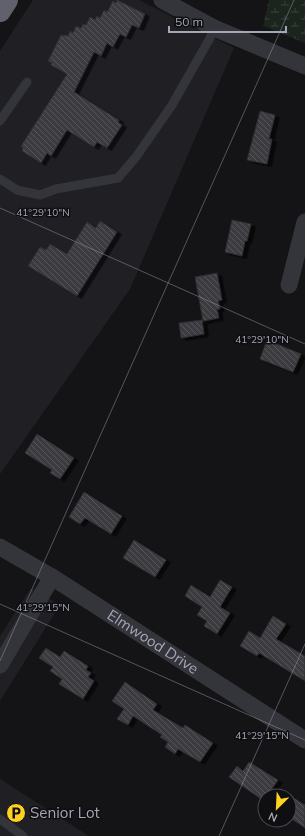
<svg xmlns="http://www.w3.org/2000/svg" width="305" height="836" viewBox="0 0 305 836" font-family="Mulish,sans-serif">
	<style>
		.built { fill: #201f23 }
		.wetland { fill: url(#wetland-marsh) }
		.building { fill: url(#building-back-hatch); stroke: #2e2d32; filter: url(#shadow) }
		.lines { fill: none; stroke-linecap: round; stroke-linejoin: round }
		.lane { stroke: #34343b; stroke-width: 9 }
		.street { stroke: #34343b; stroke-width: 17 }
		.highway { stroke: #60616c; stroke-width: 22 }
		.ticks { fill: none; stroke: #a4a7b7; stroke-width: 1; stroke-opacity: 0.45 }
		.labels { text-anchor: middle; stroke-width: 3; stroke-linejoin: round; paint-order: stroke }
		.street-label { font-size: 15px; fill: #a4a7b7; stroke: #0f0e11 }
		.poi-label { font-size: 15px; fill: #a4a7b7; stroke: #0f0e11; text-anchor: start }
		.ticks-label { font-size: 10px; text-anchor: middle; fill: #a4a7b7; stroke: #0f0e11; stroke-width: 3; stroke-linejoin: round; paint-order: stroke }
	</style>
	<defs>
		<pattern id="wetland-marsh" width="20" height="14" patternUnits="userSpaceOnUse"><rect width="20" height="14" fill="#1b241d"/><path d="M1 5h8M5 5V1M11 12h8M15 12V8" fill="none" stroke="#39413c"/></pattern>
		<pattern id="building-back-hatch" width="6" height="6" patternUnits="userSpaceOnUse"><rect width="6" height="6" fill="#3b3b41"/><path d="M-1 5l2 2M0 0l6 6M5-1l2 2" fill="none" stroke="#54545a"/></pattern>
		<filter id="shadow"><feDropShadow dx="4.5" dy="2.5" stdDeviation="0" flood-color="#0009"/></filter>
	</defs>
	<rect width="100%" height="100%" fill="#141316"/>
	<g class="built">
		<path d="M33,0H139L234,48L130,289L0,474V51Z"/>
		<path d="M31,588L60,605L0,701V636Z"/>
		<path d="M0,779L89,836H0Z"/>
	</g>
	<path class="wetland" d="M269,0H305V43L263,26Z"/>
	<g class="building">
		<path d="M117,0L145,14L139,28L132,25L126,37L120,34L113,47L107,43L101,56L94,52L74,92L119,120L118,122L122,125L107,148L97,142L94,147L67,130L51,156L47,153L41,163L22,151L23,148L21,146L67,74L51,65L52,63L48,61L61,35L63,36L64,35L68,36L70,31L73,33L76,26L81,28L83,24L86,25L90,17L95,20L97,16L100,18L104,10L107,12L113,1L116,3Z"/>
		<path d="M260,111L275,115L269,139H272L267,164L247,160Z"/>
		<path d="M232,220L251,224L247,241H245L242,256L225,252Z"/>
		<path d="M100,221L117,232L77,296L28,266L40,247L46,250L50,244L67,254L87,222L96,228Z"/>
		<path d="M217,273L222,300L218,301L220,309H217L219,318L203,321L195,277Z"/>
		<path d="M202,320L204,334L181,338L179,323Z"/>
		<path d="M267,340L301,354L293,372L260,359Z"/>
		<path d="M37,434L74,458L60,479L50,473L52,470L25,453Z"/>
		<path d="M84,492L122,516L111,534L85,518L80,524L69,517Z"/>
		<path d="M134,540L166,560L155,577L123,558Z"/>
		<path d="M220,580L232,587L220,607L230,613L217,634L204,626L207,621L197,615L202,607L185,596L191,585L210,597Z"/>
		<path d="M273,616L286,624L276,639L305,656V681L259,653L257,656L240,646L249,631L260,638Z"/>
		<path d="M46,648L60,657L64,651L88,666L86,670L91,673L88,677L94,681L83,699L59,684L62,679L50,671L53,667L39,658Z"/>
		<path d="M125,682L157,704L153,710L183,728L185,725L213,743L200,762L178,749L175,754L165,747L168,742L160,737L162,735L133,716L128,725L117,719L124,709L112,701Z"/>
		<path d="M249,762L278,780L267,796H265L264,801L229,777L237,766L243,771Z"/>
		<path d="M289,795L305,805V828L289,817Z"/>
	</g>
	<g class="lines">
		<g class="lane">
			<path d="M0,121L27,82"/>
			<path d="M0,179L17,190L40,195L56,189L118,178L136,157L172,105L210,38L214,28"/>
			<path d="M0,819L23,836"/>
		</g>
		<g class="street">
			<path d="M162,0L214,28L305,66"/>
			<path d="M289,285L305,222"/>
			<path id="s1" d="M0,547L52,577L305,740"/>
			<path d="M0,665L52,577"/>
		</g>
		<path class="highway" d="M0,11L7,0"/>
	</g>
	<path class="ticks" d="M0,208L305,344M0,604L305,740M0,661L294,0M219,836L305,644"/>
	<defs>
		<symbol id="parking-disc" viewBox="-11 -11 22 22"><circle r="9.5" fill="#ffd222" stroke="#0f0e11"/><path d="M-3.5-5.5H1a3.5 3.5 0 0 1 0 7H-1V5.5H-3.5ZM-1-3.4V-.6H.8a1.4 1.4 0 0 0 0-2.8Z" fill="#111"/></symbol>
	</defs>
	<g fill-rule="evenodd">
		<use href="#parking-disc" x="5" y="802" width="22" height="22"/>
	</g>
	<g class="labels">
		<g class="street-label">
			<text dy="5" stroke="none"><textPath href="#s1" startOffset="180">Elmwood Drive</textPath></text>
		</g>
		<g class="poi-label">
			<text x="30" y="818">Senior Lot</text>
		</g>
	</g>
	<g class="ticks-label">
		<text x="43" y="216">41°29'10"N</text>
		<text x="262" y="343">41°29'10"N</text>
		<text x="43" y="611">41°29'15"N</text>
		<text x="262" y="739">41°29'15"N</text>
	</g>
	<g transform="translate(277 808) rotate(204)"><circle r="19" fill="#0f0e11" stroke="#4b4b53"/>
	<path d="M0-3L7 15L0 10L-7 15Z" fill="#ffd222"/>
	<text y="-6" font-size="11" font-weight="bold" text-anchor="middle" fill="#a4a7b7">N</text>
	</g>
	<path d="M169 26v6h117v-6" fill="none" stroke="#a4a7b7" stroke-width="2"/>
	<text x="175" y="26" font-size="12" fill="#a4a7b7" stroke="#0f0e11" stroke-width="3" paint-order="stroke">50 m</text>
</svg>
